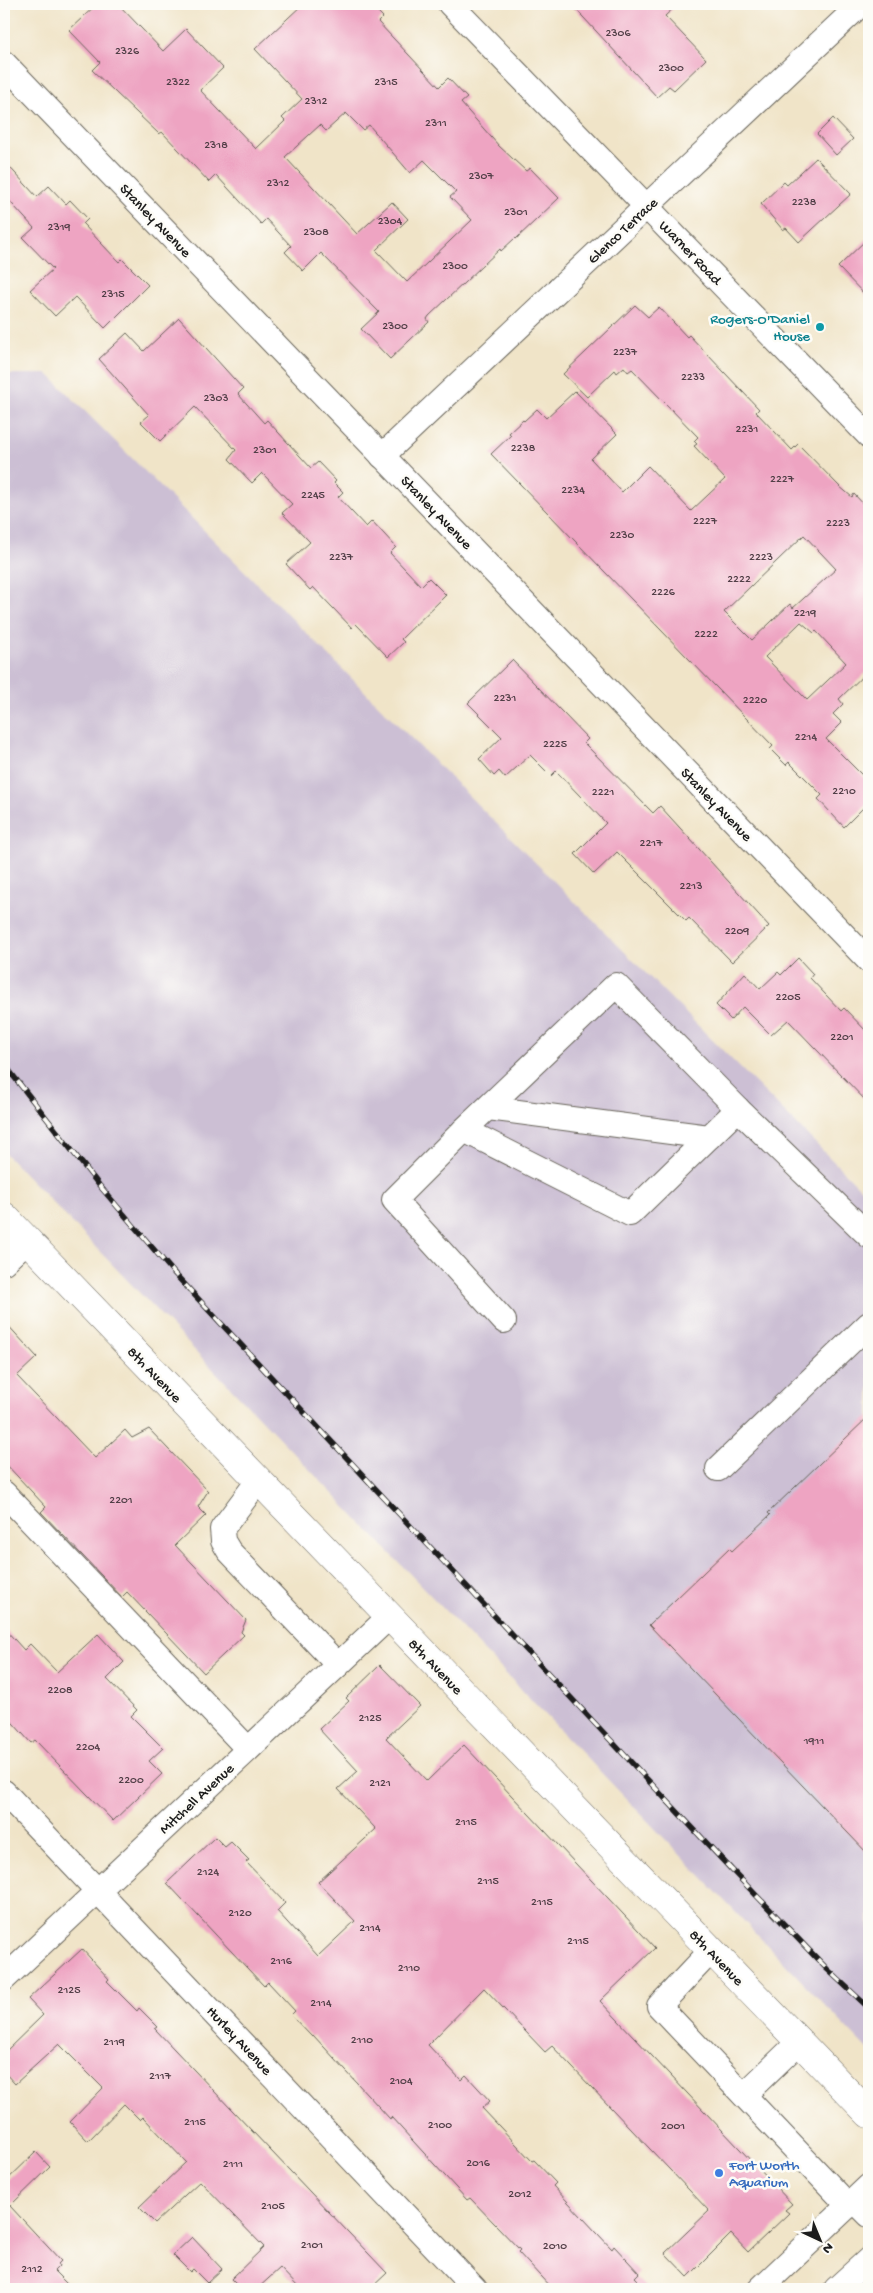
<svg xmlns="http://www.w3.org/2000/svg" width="873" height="2293" viewBox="0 0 873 2293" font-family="'Gochi Hand',sans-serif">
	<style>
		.industrial { fill: #ccbfd4 }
		.building { fill: #eea4c2; fill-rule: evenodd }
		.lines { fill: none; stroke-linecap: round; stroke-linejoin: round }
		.minor-casing { stroke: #666258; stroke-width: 26 }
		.major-casing { stroke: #666258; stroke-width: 29 }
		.minor { stroke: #fff; stroke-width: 24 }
		.major { stroke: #fff; stroke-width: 28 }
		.rail-casing { stroke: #1c1c1c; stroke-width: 5.5 }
		.rail { stroke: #fdfcf7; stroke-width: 4; stroke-dasharray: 11; stroke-linecap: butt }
		.culture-dot { fill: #0f9aa8; stroke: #fdfcf7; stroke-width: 2 }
		.shop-dot { fill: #3f7fe0; stroke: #fdfcf7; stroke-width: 2 }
		.labels { text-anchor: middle; stroke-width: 5; stroke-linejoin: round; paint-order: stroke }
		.number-label { font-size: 12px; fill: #503e46 }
		.street-label { font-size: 15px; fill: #1c1c1c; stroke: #fdfcf7 }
		.culture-label { font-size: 15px; fill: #0d838f; stroke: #fdfcf7; text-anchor: end }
		.shop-label { font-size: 15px; fill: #366cbe; stroke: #fdfcf7; text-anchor: start }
	</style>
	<rect width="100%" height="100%" fill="#fdfcf7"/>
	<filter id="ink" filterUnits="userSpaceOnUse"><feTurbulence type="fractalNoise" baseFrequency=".02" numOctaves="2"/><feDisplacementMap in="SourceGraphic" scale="10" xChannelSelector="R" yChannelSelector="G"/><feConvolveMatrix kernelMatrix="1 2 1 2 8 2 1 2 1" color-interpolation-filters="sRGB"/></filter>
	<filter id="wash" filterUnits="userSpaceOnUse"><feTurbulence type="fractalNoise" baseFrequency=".0096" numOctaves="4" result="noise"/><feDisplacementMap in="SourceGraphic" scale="20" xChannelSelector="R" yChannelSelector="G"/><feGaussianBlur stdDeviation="1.12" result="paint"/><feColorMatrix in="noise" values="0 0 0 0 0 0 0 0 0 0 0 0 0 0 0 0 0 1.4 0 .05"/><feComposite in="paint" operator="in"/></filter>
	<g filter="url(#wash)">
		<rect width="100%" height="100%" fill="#f0e4c8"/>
		<path class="industrial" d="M4,374H48L869,1197V2051L4,1152Z"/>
		<g id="blocks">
			<g class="building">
				<path d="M97,4H118L163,51L186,29L223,68L200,90L256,149L285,121L282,118L302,99L255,49L303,4H370L383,17L378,22L439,87L448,78L467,98L461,103L499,146L526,171L530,168L559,198L516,239L515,238L501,251L500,249L429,316L427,319L429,322L390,359L361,329L379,312L321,253L303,271L285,252L291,246L266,219L261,224L216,175L209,182L162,132L159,134L92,70L100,62L69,30ZM346,113L363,130L369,125L410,173L424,160L456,192L450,197L472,220L407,282L376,250L408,219L392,202L357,234L285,157L320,125L326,131Z"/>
				<path d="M571,4H678L665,16L706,59L674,90L669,86L657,97Z"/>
				<path d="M833,118L853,139L836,155L817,134Z"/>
				<path d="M816,158L851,194L799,242L786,228L783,230L761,204L784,182L787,185Z"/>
				<path d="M4,161L37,197L49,186L66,204L70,200L88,219L83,224L119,262L122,259L148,285L105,328L75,297L55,316L30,290L53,269L23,238L34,228L4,195Z"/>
				<path d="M869,237V299L838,267Z"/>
				<path d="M635,305L648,317L659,307L687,337L689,335L759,409L756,412L792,450L798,444L839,486L852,497L854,494L869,510V670L839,699L843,704L833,714L842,723L826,739L869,782V802L844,827L818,799L822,795L789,762L786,765L770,749L773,746L491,454L511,435L509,433L523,420L524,421L537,409L546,418L575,391L617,434L591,459L622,492L648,466L691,511L725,479L694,446L697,444L694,441L698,437L632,369L628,372L624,367L617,373L615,370L587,397L563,374ZM804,535L836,569L793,608L790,604L752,640L724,612ZM801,622L814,633L816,631L846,663L807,700L765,657Z"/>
				<path d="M179,318L243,389L238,394L264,423L267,420L311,468L318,462L336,481L334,483L343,492L338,497L366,527L372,521L396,547L390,553L421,586L429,578L446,595L401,639L404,642L388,657L356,624L352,628L313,587L310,590L286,564L310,542L282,513L292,504L262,473L252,483L229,459L236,450L195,407L160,441L141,422L149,415L99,359L127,333L144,351Z"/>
				<path d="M512,660L588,739L584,743L653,813L660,806L769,926L732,962L689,918L686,921L617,852L594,874L575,854L606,823L556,771L551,776L530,755L505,778L499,771L494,776L479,759L502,737L468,703Z"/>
				<path d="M798,958L813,974L810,978L841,1011L844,1008L869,1034V1104L788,1020L771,1035L743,1007L731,1020L716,1005L745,973L760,989L778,972L781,975Z"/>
				<path d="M4,1321L37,1357L17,1376L95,1458L125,1430L132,1438L149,1429L208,1491L198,1507L206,1515L175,1545L246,1620L241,1632L244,1635L204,1673L127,1592L122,1597L41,1512L46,1507L4,1462Z"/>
				<path d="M869,1416V1855L649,1625L729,1548L732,1551L770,1515L768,1513Z"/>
				<path d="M4,1628L24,1650L30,1644L57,1672L98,1634L124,1662L107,1679L137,1710L131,1716L163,1748L149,1761L162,1774L113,1821L35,1740L31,1743L4,1713Z"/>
				<path d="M380,1665L420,1706L386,1738L427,1781L464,1745L655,1948L600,2001L792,2204L785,2210L789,2213L748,2252L731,2234L688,2277L665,2253L709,2211L552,2046L545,2052L484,1988L428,2045L461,2080L466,2075L490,2101L482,2108L532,2161L534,2160L556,2183L553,2186L612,2249L614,2246L639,2273L635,2277L647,2289H552L518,2252L520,2250L470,2198L467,2200L391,2117L390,2119L313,2035L312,2037L291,2015L295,2011L268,1982L264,1986L167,1883L215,1837L225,1847L231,1842L249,1860L246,1862L285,1903L277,1911L318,1956L355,1921L318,1882L376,1829L338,1789L358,1771L319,1729L349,1701L346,1698Z"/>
				<path d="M82,1949L109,1979L107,1981L137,2011L139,2008L158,2027L155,2029L387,2273L370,2289H300L280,2268L257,2289H241L231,2279L264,2247L200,2181L155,2223L139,2207L186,2162L143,2117L140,2120L124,2104L88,2141L70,2122L103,2088L59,2044L15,2084L4,2072V2053L43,2015L28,1999Z"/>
				<path d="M36,2152L50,2167L10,2206L61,2261L58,2264L59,2266L54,2271L72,2289H4V2183Z"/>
				<path d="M192,2237L222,2269L207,2283L193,2269L190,2272L173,2255Z"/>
			</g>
		</g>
	</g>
	<g filter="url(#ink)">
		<use href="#blocks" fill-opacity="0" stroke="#666258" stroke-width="1"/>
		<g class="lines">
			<defs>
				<g id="minor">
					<path d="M450,4L869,436"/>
					<path d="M4,63L869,961"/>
					<path d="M382,456L861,4"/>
					<path d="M488,1108L709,1137"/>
					<path d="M464,1130L616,985L738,1109L869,1236"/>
					<path d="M4,1262L27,1240"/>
					<path d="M504,1321L394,1200L464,1130L630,1214L738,1109"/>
					<path d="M718,1469L869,1324"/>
					<path d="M258,1481L222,1529L223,1541L229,1551L338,1665"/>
					<path d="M4,1493L248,1749"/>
					<path d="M4,1792L475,2289"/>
					<path d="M711,1951L659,2006L849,2206"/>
					<path d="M4,1979L389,1617"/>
					<path d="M744,2095L799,2042"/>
					<path d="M854,2200L869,2215"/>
					<path d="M760,2289L869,2186"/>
					<path d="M836,2289L869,2259"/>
				</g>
				<path id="major" d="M4,1216L869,2114"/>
			</defs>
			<use href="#minor" class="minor-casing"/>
			<use href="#major" class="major-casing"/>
			<use href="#minor" class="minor"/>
			<use href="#major" class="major"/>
			<defs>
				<path id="rail" d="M4,1064L99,1185L174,1273L730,1868L827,1969L869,2008"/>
			</defs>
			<use href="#rail" class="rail-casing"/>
			<use href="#rail" class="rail"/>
		</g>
	</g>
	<circle class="culture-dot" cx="820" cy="327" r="5"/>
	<circle class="shop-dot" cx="719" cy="2173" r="5"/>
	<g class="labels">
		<g class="number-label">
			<text x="618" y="36">2306</text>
			<text x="127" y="54">2326</text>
			<text x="671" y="71">2300</text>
			<text x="178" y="85">2322</text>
			<text x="386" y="85">2315</text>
			<text x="316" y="104">2312</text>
			<text x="436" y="126">2311</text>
			<text x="216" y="148">2318</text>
			<text x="481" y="179">2307</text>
			<text x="278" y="186">2312</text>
			<text x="804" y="205">2238</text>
			<text x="516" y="215">2301</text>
			<text x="390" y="224">2304</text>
			<text x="59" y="230">2319</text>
			<text x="316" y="235">2308</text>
			<text x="455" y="269">2300</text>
			<text x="113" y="297">2315</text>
			<text x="395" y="329">2300</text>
			<text x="625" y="355">2237</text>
			<text x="693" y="380">2233</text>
			<text x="216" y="401">2303</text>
			<text x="747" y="432">2231</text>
			<text x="523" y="451">2238</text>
			<text x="265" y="453">2301</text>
			<text x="782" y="482">2227</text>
			<text x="573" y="493">2234</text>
			<text x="313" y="498">2245</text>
			<text x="705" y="524">2227</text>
			<text x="838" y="526">2223</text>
			<text x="622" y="538">2230</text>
			<text x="341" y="560">2237</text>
			<text x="761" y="560">2223</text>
			<text x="739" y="582">2222</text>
			<text x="663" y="595">2226</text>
			<text x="805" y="616">2219</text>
			<text x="706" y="637">2222</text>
			<text x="505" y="701">2231</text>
			<text x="755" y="703">2220</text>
			<text x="806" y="740">2214</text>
			<text x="555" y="747">2225</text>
			<text x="844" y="794">2210</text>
			<text x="603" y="795">2221</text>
			<text x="651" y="846">2217</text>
			<text x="691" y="889">2213</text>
			<text x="737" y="934">2209</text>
			<text x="788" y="1000">2205</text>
			<text x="842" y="1040">2201</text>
			<text x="121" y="1503">2201</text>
			<text x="60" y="1693">2208</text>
			<text x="370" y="1721">2125</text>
			<text x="814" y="1744">1911</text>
			<text x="88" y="1750">2204</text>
			<text x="131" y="1783">2200</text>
			<text x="380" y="1786">2121</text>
			<text x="466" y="1825">2115</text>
			<text x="208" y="1875">2124</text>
			<text x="488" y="1884">2115</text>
			<text x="542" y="1905">2115</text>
			<text x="240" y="1916">2120</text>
			<text x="370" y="1931">2114</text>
			<text x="578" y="1944">2115</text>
			<text x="281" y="1964">2116</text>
			<text x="409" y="1971">2110</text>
			<text x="69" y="1993">2125</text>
			<text x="321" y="2006">2114</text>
			<text x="362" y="2043">2110</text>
			<text x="114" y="2045">2119</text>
			<text x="160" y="2079">2117</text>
			<text x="401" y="2084">2104</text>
			<text x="195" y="2125">2115</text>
			<text x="440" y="2128">2100</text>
			<text x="673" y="2129">2001</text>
			<text x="478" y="2166">2016</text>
			<text x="233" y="2167">2111</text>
			<text x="520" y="2197">2012</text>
			<text x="273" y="2209">2105</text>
			<text x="312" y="2248">2101</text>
			<text x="555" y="2249">2010</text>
			<text x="32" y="2272">2112</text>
		</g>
		<g class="street-label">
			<text transform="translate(156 220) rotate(46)" y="5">Stanley Avenue</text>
			<text transform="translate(622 230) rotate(-43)" y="5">Glenco Terrace</text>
			<text transform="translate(691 252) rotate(46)" y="5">Warner Road</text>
			<text transform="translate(437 512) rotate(46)" y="5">Stanley Avenue</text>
			<text transform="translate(717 804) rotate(46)" y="5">Stanley Avenue</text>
			<text transform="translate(155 1374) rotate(46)" y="5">8th Avenue</text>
			<text transform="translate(436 1666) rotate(46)" y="5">8th Avenue</text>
			<text transform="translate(196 1798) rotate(-43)" y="5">Mitchell Avenue</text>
			<text transform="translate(717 1957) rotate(46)" y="5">8th Avenue</text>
			<text transform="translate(240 2040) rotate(47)" y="5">Hurley Avenue</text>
		</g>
		<g class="culture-label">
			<text x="810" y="323">Rogers-O'Daniel<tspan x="810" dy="17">House</tspan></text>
		</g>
		<g class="shop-label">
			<text x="729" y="2169">Fort Worth<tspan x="729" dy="17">Aquarium</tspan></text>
		</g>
	</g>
	<rect width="873" height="2293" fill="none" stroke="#fdfcf7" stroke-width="20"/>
	<g transform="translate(820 2240) rotate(136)" stroke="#fdfcf7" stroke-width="4" paint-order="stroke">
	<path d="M0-4L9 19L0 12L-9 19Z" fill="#1c1c1c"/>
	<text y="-8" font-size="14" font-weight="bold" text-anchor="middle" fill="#1c1c1c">N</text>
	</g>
</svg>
